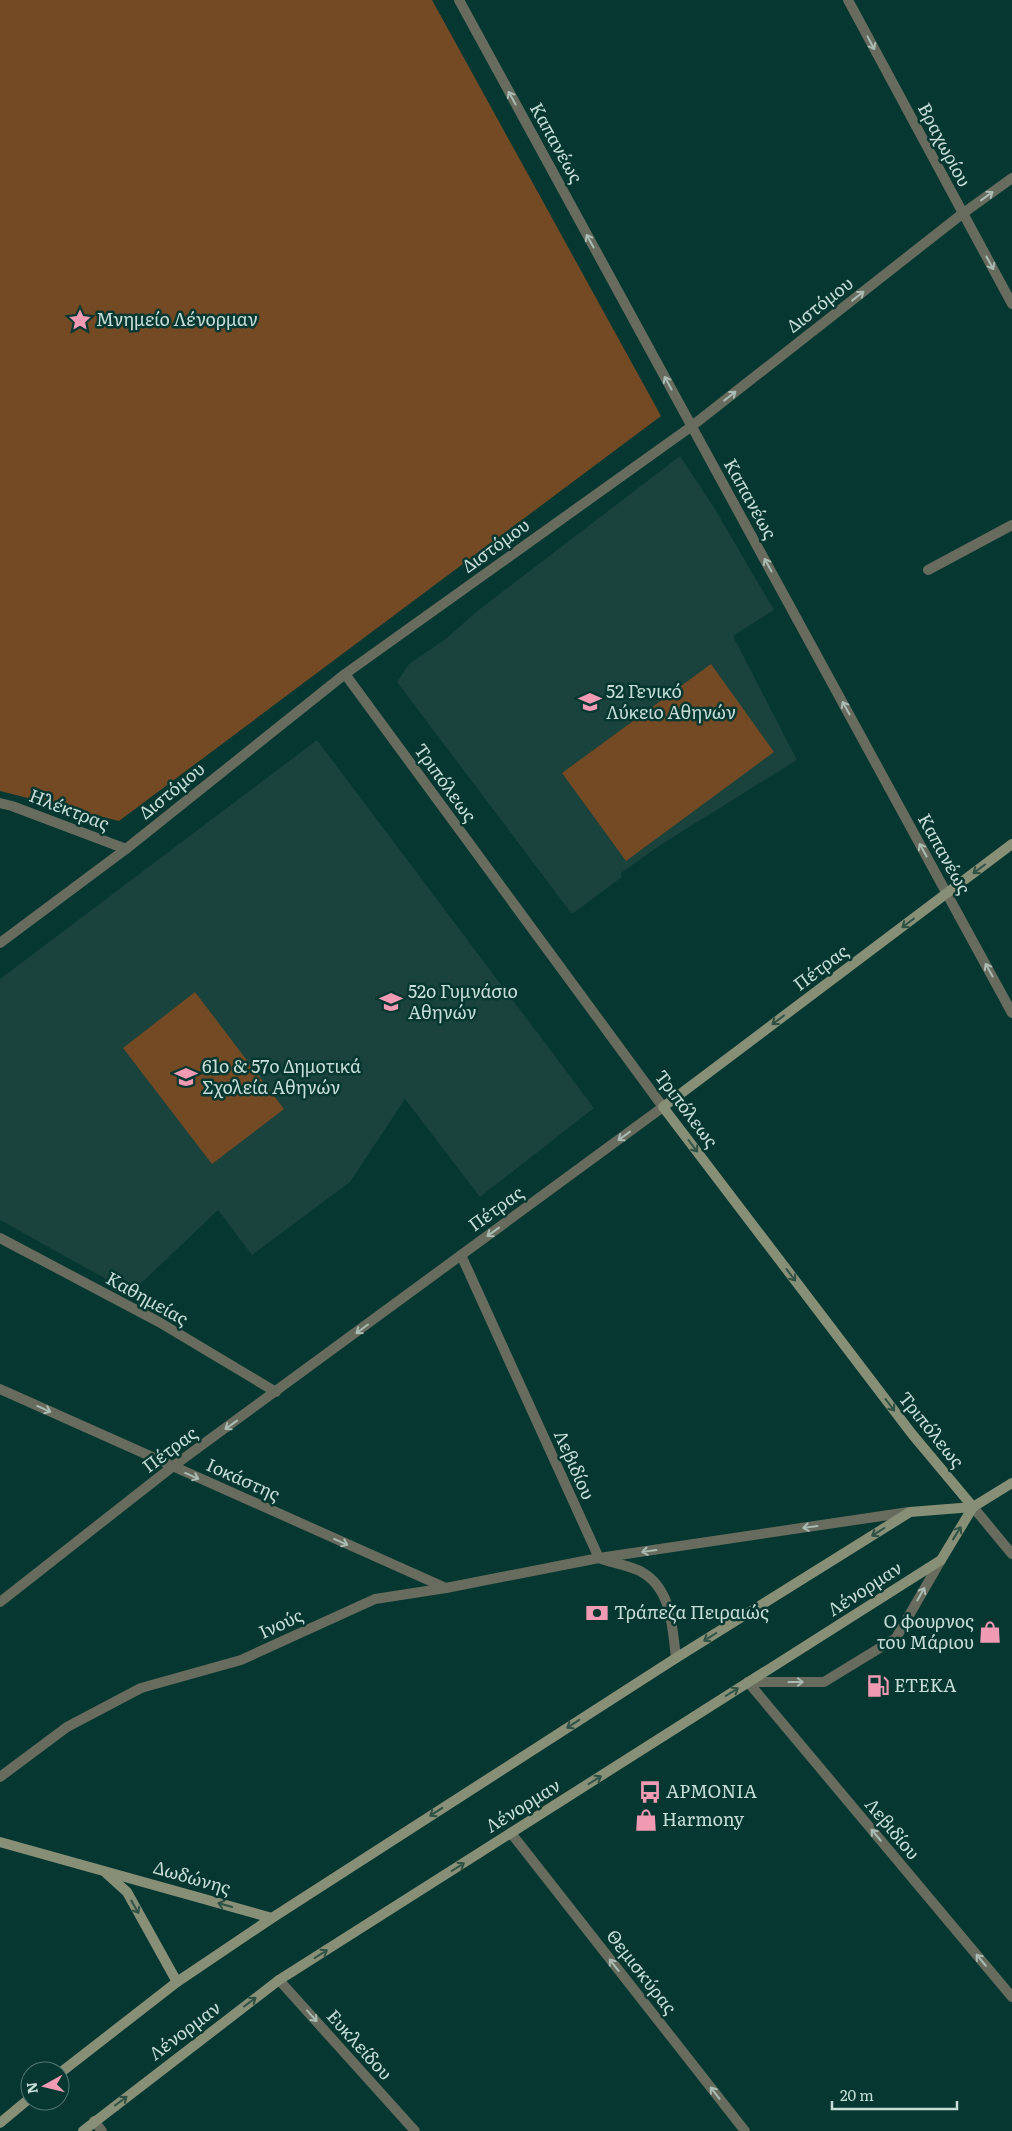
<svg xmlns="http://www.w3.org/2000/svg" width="1012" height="2131" viewBox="0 0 1012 2131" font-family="Literata,serif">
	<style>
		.built { fill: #19433c }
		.green { fill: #744a25 }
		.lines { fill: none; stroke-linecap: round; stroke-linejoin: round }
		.lane { stroke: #686c5e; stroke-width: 10 }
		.street { stroke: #686c5e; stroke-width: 10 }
		.secondary { stroke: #888f77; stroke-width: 10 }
		.oneway { stroke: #aabbb3 }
		.oneway2 { stroke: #2d5145 }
		.labels { text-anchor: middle; stroke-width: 5; stroke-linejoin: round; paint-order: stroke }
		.street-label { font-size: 18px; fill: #c6ddd8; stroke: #063730 }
		.poi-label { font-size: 18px; fill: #c6ddd8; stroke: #063730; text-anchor: start }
	</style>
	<rect width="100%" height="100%" fill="#063730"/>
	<g class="built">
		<path d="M680,456L715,509L774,610L733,636L797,760L662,844L621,873L622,877L572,914L397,682L409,664L447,638L476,612Z"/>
		<path d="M317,740L594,1108L480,1197L405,1099L350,1182L252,1255L218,1210L131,1293L0,1220V979Z"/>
	</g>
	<g class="green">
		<path d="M0,0H432L661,416L119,821L0,791Z"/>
		<path d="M711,664L774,752L626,861L562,773Z"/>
		<path d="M195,992L284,1109L212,1164L123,1048Z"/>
	</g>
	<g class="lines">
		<g class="lane">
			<path d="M928,570L1012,525"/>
			<path d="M748,1682H824L896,1638L941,1560"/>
		</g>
		<g class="street">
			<path d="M459,0L1012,1013"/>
			<path d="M848,0L1012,304"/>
			<path d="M0,803L12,806L126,849"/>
			<path d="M0,943L126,849L345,674L692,426L962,214L1012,178"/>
			<path d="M0,1238L159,1322L276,1392"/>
			<path d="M461,1255L599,1558C612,1563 628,1565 640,1571C672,1588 672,1626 676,1658"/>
			<path d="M0,1389L446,1588"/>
			<path d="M973,1507L1012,1554"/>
			<path d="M0,1602L172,1467L663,1107L345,674"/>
			<path d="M748,1682L1012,1997"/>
			<path d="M0,1777L67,1727L141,1688L241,1660L375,1599L446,1588L599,1558L909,1512"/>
			<path d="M511,1833L745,2131"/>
			<path d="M279,1980L415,2131"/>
			<path d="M94,2121L102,2131"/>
		</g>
		<g class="secondary">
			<path d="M973,1507L912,1434L663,1107L1012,844"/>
			<path d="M0,1842L272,1918"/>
			<path d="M106,1873L127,1892L177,1982"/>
			<path d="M60,2073L177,1982L272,1918L676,1658L910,1512L973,1507L1012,1483"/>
			<path d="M0,2123L30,2098"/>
			<path d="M83,2131L279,1980L941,1560L973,1507"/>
		</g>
	</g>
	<defs><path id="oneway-shaft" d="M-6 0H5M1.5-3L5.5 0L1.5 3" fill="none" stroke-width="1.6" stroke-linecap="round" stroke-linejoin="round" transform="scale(1.25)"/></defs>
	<g class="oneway">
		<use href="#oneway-shaft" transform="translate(871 43) rotate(62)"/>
		<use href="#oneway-shaft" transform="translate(512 98) rotate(-119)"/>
		<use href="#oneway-shaft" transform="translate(987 196) rotate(-36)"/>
		<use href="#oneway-shaft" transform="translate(590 241) rotate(-119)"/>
		<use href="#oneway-shaft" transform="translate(990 263) rotate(61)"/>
		<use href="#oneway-shaft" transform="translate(858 296) rotate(-38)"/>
		<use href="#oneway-shaft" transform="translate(668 383) rotate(-119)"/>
		<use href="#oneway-shaft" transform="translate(730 396) rotate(-38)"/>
		<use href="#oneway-shaft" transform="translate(768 565) rotate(-119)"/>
		<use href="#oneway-shaft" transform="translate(846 708) rotate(-119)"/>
		<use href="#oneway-shaft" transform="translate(923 850) rotate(-119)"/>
		<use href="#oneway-shaft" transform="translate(989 970) rotate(-119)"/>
		<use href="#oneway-shaft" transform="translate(624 1136) rotate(144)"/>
		<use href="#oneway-shaft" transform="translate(493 1232) rotate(144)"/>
		<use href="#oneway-shaft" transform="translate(362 1329) rotate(143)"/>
		<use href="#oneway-shaft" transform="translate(44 1409) rotate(24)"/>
		<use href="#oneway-shaft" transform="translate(231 1425) rotate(144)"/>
		<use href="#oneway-shaft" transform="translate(192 1476) rotate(24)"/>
		<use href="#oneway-shaft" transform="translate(810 1527) rotate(172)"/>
		<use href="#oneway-shaft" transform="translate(341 1542) rotate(24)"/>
		<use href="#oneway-shaft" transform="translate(649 1551) rotate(172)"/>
		<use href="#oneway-shaft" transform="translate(921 1594) rotate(-60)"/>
		<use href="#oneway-shaft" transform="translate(796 1682)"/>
		<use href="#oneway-shaft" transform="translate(876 1835) rotate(-130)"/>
		<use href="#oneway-shaft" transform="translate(981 1960) rotate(-130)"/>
		<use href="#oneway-shaft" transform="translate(614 1965) rotate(-128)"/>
		<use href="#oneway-shaft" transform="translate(312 2016) rotate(48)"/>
		<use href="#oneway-shaft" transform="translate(715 2093) rotate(-128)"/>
	</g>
	<g class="oneway2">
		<use href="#oneway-shaft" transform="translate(979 869) rotate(143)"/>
		<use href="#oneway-shaft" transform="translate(908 923) rotate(143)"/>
		<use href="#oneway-shaft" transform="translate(778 1020) rotate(143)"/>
		<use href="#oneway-shaft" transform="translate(693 1146) rotate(53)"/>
		<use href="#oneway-shaft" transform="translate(791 1275) rotate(53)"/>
		<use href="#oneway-shaft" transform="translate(890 1405) rotate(53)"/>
		<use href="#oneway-shaft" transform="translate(878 1532) rotate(148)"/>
		<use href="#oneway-shaft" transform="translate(957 1533) rotate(-58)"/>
		<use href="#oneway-shaft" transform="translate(710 1637) rotate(148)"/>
		<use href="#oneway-shaft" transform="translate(732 1692) rotate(-32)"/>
		<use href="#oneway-shaft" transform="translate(573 1724) rotate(147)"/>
		<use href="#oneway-shaft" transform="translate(595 1780) rotate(-32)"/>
		<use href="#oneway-shaft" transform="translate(436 1812) rotate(147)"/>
		<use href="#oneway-shaft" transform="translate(458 1867) rotate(-32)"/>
		<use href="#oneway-shaft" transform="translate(225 1905) rotate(-164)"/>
		<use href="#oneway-shaft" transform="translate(135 1907) rotate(60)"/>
		<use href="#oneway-shaft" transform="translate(321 1954) rotate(-32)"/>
		<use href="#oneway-shaft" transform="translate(250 2002) rotate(-37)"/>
		<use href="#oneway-shaft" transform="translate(121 2101) rotate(-37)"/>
	</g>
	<defs>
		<symbol id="sight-bare" viewBox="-9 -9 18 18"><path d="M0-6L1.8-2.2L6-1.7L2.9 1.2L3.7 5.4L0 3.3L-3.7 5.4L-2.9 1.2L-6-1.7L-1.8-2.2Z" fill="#f19ab4" stroke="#063730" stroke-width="2.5" paint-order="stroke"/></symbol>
		<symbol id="school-bare" viewBox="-9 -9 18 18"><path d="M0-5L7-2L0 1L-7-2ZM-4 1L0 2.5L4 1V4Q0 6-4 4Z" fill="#f19ab4" stroke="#063730" stroke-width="2.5" paint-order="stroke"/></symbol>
		<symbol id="bank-bare" viewBox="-9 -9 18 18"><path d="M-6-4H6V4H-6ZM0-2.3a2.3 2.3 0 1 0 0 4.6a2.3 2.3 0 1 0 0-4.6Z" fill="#f19ab4" stroke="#063730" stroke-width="2.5" paint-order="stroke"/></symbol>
		<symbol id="shop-bare" viewBox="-9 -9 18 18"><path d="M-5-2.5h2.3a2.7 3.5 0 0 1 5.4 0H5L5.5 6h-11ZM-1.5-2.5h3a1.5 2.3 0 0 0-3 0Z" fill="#f19ab4" stroke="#063730" stroke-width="2.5" paint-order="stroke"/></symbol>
		<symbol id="fuel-bare" viewBox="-9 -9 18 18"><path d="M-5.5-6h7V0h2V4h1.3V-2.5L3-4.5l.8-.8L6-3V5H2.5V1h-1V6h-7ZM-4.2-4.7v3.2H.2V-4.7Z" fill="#f19ab4" stroke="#063730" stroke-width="2.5" paint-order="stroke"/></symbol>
		<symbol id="bus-bare" viewBox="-9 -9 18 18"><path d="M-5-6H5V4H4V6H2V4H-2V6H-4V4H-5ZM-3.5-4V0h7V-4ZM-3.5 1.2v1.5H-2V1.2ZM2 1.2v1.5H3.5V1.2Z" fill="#f19ab4" stroke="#063730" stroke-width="2.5" paint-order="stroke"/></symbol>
	</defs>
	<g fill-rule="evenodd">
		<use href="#sight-bare" x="64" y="304" width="32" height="32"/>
		<use href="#school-bare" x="574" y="686" width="32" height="32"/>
		<use href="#school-bare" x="375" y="986" width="32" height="32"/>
		<use href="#school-bare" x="170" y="1061" width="32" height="32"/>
		<use href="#bank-bare" x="581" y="1597" width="32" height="32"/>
		<use href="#shop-bare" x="974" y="1616" width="32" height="32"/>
		<use href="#fuel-bare" x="862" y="1670" width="32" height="32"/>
		<use href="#bus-bare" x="634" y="1776" width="32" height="32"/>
		<use href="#shop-bare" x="630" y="1804" width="32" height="32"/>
	</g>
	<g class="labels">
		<g class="street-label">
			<text transform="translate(556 143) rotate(61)" y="6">Καπανέως</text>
			<text transform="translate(944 145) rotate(62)" y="6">Βραχωρίου</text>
			<text transform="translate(820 305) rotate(-38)" y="6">Διστόμου</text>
			<text transform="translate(750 499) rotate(61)" y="6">Καπανέως</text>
			<text transform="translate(496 546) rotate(-36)" y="6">Διστόμου</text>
			<text transform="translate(445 783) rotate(54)" y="6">Τριπόλεως</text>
			<text transform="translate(172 791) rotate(-39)" y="6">Διστόμου</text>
			<text transform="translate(69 810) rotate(21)" y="6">Ηλέκτρας</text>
			<text transform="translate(944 854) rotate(61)" y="6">Καπανέως</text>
			<text transform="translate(821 968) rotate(-37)" y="6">Πέτρας</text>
			<text transform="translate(686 1109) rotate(53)" y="6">Τριπόλεως</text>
			<text transform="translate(496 1209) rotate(-36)" y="6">Πέτρας</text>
			<text transform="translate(147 1299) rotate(29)" y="6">Καθημείας</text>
			<text transform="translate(931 1430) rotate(51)" y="6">Τριπόλεως</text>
			<text transform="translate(170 1450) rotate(-37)" y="6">Πέτρας</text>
			<text transform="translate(574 1465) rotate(66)" y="6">Λεβιδίου</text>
			<text transform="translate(243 1480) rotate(24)" y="6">Ιοκάστης</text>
			<text transform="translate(865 1589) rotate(-33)" y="6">Λένορμαν</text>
			<text transform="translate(281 1624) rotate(-25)" y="6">Ινούς</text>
			<text transform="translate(523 1806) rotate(-32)" y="6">Λένορμαν</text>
			<text transform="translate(892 1829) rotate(50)" y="6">Λεβιδίου</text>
			<text transform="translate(192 1878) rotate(16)" y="6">Δωδώνης</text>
			<text transform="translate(641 1972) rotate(52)" y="6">Θεμισκύρας</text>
			<text transform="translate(185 2031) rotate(-37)" y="6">Λένορμαν</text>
			<text transform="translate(359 2045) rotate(48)" y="6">Ευκλείδου</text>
		</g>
		<g class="poi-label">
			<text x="96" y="326">Μνημείο Λένορμαν</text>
			<text x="606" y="698">52 Γενικό<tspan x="606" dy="21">Λύκειο Αθηνών</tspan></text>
			<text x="408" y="998">52ο Γυμνάσιο<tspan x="408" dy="21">Αθηνών</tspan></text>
			<text x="202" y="1073">61ο &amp; 57ο Δημοτικά<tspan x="202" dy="21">Σχολεία Αθηνών</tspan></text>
			<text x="614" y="1619">Τράπεζα Πειραιώς</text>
			<text x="974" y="1628" text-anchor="end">Ο φουρνος<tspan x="974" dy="21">του Μάριου</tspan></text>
			<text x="894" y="1692">ΕΤΕΚΑ</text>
			<text x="666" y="1798">ΑΡΜΟΝΙΑ</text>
			<text x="662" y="1826">Harmony</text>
		</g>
	</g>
	<g transform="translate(45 2086) rotate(262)"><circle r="24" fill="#063730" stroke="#537973"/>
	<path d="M0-4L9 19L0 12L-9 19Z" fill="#f19ab4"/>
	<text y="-8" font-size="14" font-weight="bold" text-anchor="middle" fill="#c6ddd8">N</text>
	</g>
	<path d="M832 2101v8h125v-8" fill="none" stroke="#c6ddd8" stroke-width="2.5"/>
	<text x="840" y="2101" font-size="15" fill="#c6ddd8" stroke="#063730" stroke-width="4" paint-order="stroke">20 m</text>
</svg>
